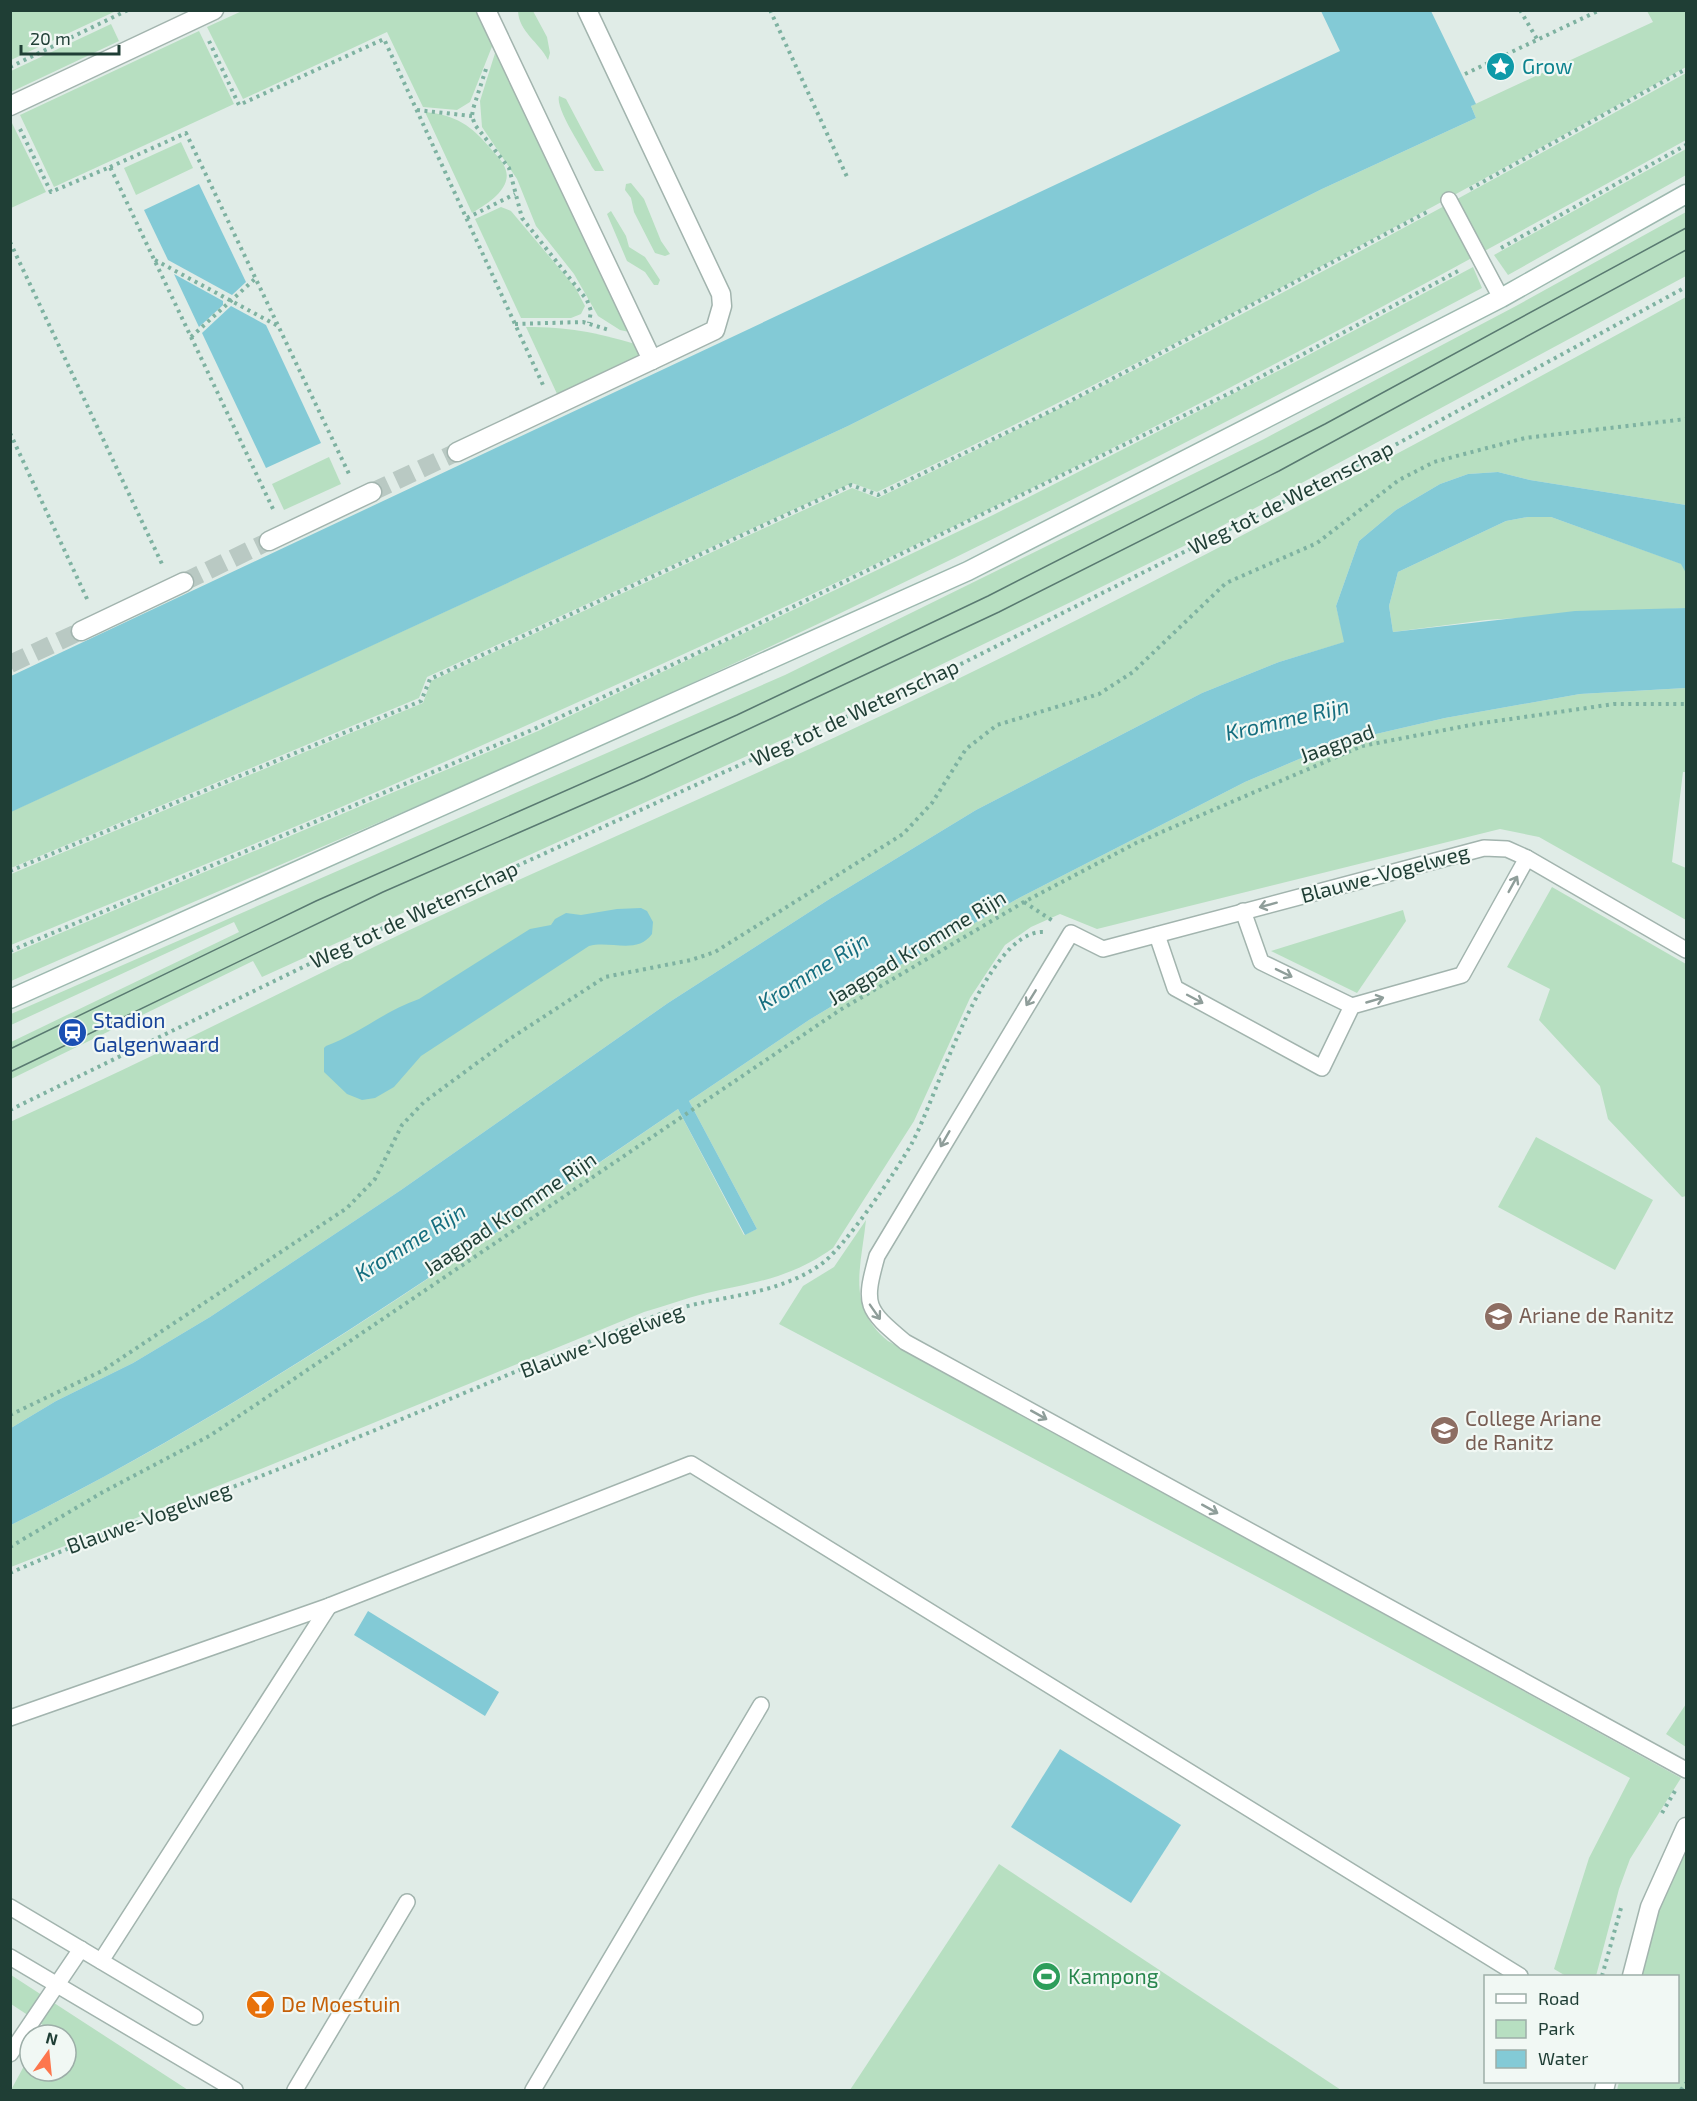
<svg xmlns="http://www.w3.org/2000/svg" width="1697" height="2101" viewBox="0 0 1697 2101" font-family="'Exo 2',sans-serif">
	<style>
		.green { fill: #b7dfc1 }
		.water { fill: #83cad6 }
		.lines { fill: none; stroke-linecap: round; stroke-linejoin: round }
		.pedestrian-tunnel { stroke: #b9c9c3; stroke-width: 18; stroke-dasharray: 18 9; stroke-linecap: butt }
		.service-casing { stroke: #a2b4ae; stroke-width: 18 }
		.pedestrian-casing { stroke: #a2b4ae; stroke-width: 21 }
		.minor-casing { stroke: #a2b4ae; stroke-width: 21 }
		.secondary-casing { stroke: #9db9af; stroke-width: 21 }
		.path { stroke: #7eb2a1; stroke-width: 4; stroke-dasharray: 3 4.5; stroke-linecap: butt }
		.service { stroke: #fff; stroke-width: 15 }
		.pedestrian { stroke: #fff; stroke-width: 18 }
		.minor { stroke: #fff; stroke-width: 18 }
		.secondary { stroke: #fff; stroke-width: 18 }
		.tram { stroke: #597a71; stroke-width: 1.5 }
		.oneway { stroke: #8f9e9a }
		.labels { text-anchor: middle; stroke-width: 4.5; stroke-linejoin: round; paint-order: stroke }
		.culture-label { font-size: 21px; fill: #0d838f; stroke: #f1f8f4; text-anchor: start }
		.street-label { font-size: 21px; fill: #1f3e35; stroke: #f1f8f4 }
		.transit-label { font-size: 21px; fill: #164399; stroke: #f1f8f4; text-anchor: start }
		.education-label { font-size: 21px; fill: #785e54; stroke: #f1f8f4; text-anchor: start }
		.leisure-label { font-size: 21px; fill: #27864d; stroke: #f1f8f4; text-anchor: start }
		.food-label { font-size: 21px; fill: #c56008; stroke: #f1f8f4; text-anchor: start }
		.water-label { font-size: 22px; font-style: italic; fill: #156e7f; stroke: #f1f8f4 }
	</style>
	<rect width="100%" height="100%" fill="#e0ece7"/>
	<g class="green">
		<path d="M11,10H116V11L11,60Z"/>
		<path d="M242,11H478L493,44L470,102L457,110L423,107L387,32L243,99L207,27Z"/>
		<path d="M518,11H533L547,37L550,53L548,60C539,42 519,32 518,11Z"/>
		<path d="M1647,11H1686V67C1421,215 1152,360 877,492L852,483L427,677L419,698L11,868L10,812L848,426L1322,189L1476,118L1471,106L1653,22Z"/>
		<path d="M111,24L119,41L11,92V71Z"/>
		<path d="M199,31L234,104L54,187L20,115Z"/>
		<path d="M496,50L629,332L620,330L598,316L574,274L536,226L517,179L482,127L480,101Z"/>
		<path d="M1686,73V140C1487,250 1288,360 1085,462C856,576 624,683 390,786C264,841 137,892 11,945V874L423,703L431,681L852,488L878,498C1153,365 1420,221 1686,73Z"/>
		<path d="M559,96L566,99L604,171H595L592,167C585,152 555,109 559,96Z"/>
		<path d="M425,112C456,115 472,126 491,149C496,155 503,161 505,168C514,188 486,205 472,213Z"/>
		<path d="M10,119L46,192L11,208H10Z"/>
		<path d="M181,142L193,168L136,195L124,168Z"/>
		<path d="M1686,149V175L1508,275L1494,255Z"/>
		<path d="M631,183L644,199L661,241L670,254L665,256L655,253L634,212L631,198L625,190L626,184Z"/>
		<path d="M501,207L511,211L575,287L585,306L581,314L571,318H521L475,219Z"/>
		<path d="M611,211L626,236L629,247L645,257L660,280L658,285H654L645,272L627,261L607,214Z"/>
		<path d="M1686,212V276L1192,542L1073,601L839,714L262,977L253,961L11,1079V1042L239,932L234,922L11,1025V1014L785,675L1264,439L1516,306Z"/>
		<path d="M1473,267L1482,288C1193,441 901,589 603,724C407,812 208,895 11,981V954L538,731L993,515L1284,368Z"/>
		<path d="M1686,297V505L1530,480L1498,472L1468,474L1440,484L1396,510L1359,541L1336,606L1345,642L1279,662L1202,693L976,810L828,900L668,1003L401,1190L210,1317L133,1363L56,1401L11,1428L10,1122C133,1067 253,1006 374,947C544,866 717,793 887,713C1158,584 1423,441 1686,297Z"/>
		<path d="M526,327C568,327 594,332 635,344L641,357L558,396Z"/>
		<path d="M329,457L341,484L284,510L272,484Z"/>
		<path d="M1528,517H1551L1682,564L1686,571V608L1486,620L1393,632L1389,606L1398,572L1506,521Z"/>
		<path d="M1686,688V772H1683L1672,862L1686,868V920L1539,837L1500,829L1097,929L1060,914L1031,927L1005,945L970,998L914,1121L833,1248C791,1278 756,1282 707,1293C686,1298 665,1306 644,1312L256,1471L11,1567V1525C246,1409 462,1256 678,1109L744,1235L757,1229L689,1101L809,1020L900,965L1019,898L1245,782L1311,754L1376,734L1445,718L1580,694Z"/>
		<path d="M1552,887L1686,964V1196L1682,1197L1608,1119L1600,1086L1539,1020L1550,989L1507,967Z"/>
		<path d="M1403,910L1406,921L1357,993L1271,951Z"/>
		<path d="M1536,1137L1653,1200L1615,1270L1498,1207Z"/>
		<path d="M866,1220C861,1268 846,1306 888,1341L1681,1778L1630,1859L1619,1889L1596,1976H1566L1554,1969L1589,1858L1630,1778L1286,1592L779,1324L803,1286L834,1267Z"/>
		<path d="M1686,1704V1747L1666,1734Z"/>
		<path d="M1686,1838V2090H1617L1619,2082H1678V1976H1637L1654,1913Z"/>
		<path d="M999,1864L1341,2090H850Z"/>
		<path d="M11,1975L188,2090H11L30,2055V2071H66V2035H45L49,2029L11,2004Z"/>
	</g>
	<g class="water">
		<path d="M1321,11H1431L1476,104L1471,106L1476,118L1322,189L848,426L11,812V676L1340,51Z"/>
		<path d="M199,184L246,282L232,295L168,260L144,210Z"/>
		<path d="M174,274L223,301V305L199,327Z"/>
		<path d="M231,306L266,325L321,443L266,468L202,333Z"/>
		<path d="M1498,472L1530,480L1686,505V573L1681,564L1551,517H1528L1506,521L1398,572L1389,606L1393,632L1575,611L1686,608V688L1580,694L1445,718L1376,734L1311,754L1245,782L1019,898L900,965L809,1020L689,1101L757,1229L745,1235L678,1109C461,1256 246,1409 11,1525V1428L56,1401L133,1363L210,1317L401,1190L668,1003L828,900L976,810L1202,693L1279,662L1344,642L1336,606L1359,541L1396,510L1440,484L1468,474Z"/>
		<path d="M641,908L647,911L653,922L652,934C637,955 610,940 589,946L421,1056L394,1087L375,1098L362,1100L347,1094L324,1072V1048L326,1046C359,1034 386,1010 419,999L530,929L551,925L555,919L566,913L581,915L617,909Z"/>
		<path d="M368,1611L499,1692L485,1716L354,1635Z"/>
		<path d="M1060,1749L1181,1825L1131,1903L1011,1827Z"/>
	</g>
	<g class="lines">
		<g class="pedestrian-tunnel">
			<path d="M372,492L457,452"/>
			<path d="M184,582L269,541"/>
			<path d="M10,664L81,631"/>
		</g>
		<defs>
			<g id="service">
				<path d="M1449,200L1501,298"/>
				<path d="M1243,911L1261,962L1352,1006"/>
				<path d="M1157,935L1175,988L1322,1068L1352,1006L1462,975L1527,858"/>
				<path d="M1686,950L1527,858L1507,849L1484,848L1103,949L1071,933L877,1256C863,1306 866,1309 905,1342L1686,1770"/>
				<path d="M10,1718L329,1606L691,1464L1520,1976"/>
				<path d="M10,1907L195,2017"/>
				<path d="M10,1957L235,2090"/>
				<path d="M101,1961L329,1606"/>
				<path d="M10,2054L81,1949"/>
				<path d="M295,2090L407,1902"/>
				<path d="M533,2090L761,1705"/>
			</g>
			<g id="pedestrian">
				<path d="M486,10L652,360L715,330L722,306L721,294L587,10"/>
				<path d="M10,106L214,10"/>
				<path d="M457,452L652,360"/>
				<path d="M269,541L372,492"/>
				<path d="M81,631L184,582"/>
			</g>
			<g id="minor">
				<path d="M1632,1976L1650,1907L1686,1827"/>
				<path d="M1604,2090L1606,2082"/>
			</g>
			<path id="secondary" d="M10,999L968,571L1501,298L1686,194"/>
		</defs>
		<use href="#service" class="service-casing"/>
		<use href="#pedestrian" class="pedestrian-casing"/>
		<use href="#minor" class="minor-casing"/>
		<use href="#secondary" class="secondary-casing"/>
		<g class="path">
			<path d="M770,10L848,179"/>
			<path d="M1520,10L1537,39"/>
			<path d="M209,41L239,105L384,39L543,385"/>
			<path d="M10,67L128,10"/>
			<path d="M486,69L473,109L472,116L475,125L509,168L522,218L587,300L591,311L589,323"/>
			<path d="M1465,74L1598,11"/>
			<path d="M417,110L472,116"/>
			<path d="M20,129L51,192L110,167L274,511"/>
			<path d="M110,167L186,133L350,476"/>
			<path d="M1470,189L1686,69"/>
			<path d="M467,218L515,194"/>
			<path d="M10,242L162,564"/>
			<path d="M1501,248L1686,145"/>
			<path d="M155,260L278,326"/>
			<path d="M515,324L583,322L609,330"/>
			<path d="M191,337L256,278"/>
			<path d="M10,433L88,601"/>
			<path d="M10,871L421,701L430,679L851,485L878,495L1055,409L1429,211"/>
			<path d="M1024,902L1053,921"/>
			<path d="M10,951L532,730L723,641L1234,391L1460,270"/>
			<path d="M10,1110L424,908L943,673L1371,458L1686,287"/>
			<path d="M10,1415L102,1371L347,1208L375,1179L402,1125L424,1102L511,1038L605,977L691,960L715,952L903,834L932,803L966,749L997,725L1099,694L1133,672L1226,583L1317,543L1399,480L1434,462L1525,438L1686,419"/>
			<path d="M10,1547L103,1492L211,1435L840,1010L1024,902L1136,843L1362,746L1476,724L1614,704H1686"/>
			<path d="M10,1573C91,1537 174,1510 256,1478C390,1426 521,1367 655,1316C709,1295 771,1299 820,1265C844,1249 897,1170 912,1143C937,1097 985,931 1043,932"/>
			<path d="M1662,1813L1675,1791"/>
			<path d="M1602,1976L1621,1908"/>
			<path d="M1681,2090L1686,2083"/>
		</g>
		<use href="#service" class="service"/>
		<use href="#pedestrian" class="pedestrian"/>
		<use href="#minor" class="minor"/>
		<use href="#secondary" class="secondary"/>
		<g class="tram">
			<path d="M10,1049L316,901L737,715L988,596L1325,424L1686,228"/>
			<path d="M10,1072L383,892L644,778L999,612L1279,471L1686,250"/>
		</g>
	</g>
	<defs><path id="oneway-shaft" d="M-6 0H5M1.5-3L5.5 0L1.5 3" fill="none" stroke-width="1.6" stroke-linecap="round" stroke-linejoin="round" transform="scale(1.5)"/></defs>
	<g class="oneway">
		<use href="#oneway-shaft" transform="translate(1513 884) rotate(-61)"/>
		<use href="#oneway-shaft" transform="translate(1268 905) rotate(165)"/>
		<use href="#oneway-shaft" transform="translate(1284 973) rotate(26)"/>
		<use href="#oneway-shaft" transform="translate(1031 998) rotate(122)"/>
		<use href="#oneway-shaft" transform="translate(1195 999) rotate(28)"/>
		<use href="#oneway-shaft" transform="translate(1375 1000) rotate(-16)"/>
		<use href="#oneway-shaft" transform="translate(945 1139) rotate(120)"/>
		<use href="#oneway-shaft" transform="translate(875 1312) rotate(55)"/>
		<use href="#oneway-shaft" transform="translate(1039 1415) rotate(29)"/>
		<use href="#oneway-shaft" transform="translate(1210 1509) rotate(29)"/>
	</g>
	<defs>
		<symbol id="sight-disc" viewBox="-11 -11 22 22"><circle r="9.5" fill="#0f9aa8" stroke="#f1f8f4"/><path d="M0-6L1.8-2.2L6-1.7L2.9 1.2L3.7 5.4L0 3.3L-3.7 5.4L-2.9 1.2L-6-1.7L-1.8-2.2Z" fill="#fff"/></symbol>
		<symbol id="station-disc" viewBox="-11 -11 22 22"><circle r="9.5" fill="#1a4fb4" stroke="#f1f8f4"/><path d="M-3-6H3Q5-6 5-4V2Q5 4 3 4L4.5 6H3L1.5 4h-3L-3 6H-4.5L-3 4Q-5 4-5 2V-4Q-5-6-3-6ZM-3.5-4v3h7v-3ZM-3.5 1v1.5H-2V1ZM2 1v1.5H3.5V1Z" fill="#fff"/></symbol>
		<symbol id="school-disc" viewBox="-11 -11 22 22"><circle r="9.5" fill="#8d6e63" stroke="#f1f8f4"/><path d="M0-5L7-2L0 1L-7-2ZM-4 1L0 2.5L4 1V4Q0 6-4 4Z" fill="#fff"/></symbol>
		<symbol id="stadium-disc" viewBox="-11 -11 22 22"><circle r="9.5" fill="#2e9e5b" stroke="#f1f8f4"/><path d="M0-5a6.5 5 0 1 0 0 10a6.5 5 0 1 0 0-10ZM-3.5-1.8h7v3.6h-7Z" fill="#fff"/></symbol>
		<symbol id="bar-disc" viewBox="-11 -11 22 22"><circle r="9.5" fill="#e8710a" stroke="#f1f8f4"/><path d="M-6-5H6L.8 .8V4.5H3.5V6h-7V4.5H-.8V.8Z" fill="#fff"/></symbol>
	</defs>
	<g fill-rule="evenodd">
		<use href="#sight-disc" x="1484" y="50" width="33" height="33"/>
		<use href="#station-disc" x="56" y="1016" width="33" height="33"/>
		<use href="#school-disc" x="1482" y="1300" width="33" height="33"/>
		<use href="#school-disc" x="1428" y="1414" width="33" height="33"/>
		<use href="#stadium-disc" x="1030" y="1960" width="33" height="33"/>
		<use href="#bar-disc" x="244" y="1988" width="33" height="33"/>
	</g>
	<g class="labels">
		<g class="culture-label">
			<text x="1522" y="74">Grow</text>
		</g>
		<g class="street-label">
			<text transform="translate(1291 498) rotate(-27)" y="7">Weg tot de Wetenschap</text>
			<text transform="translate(855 713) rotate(-25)" y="7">Weg tot de Wetenschap</text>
			<text transform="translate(1337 744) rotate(-20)" y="7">Jaagpad</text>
			<text transform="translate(1385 874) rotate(-15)" y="7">Blauwe-Vogelweg</text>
			<text transform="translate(414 915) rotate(-25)" y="7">Weg tot de Wetenschap</text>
			<text transform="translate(917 948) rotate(-31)" y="7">Jaagpad Kromme Rijn</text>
			<text transform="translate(510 1214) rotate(-34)" y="7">Jaagpad Kromme Rijn</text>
			<text transform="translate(602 1341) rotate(-21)" y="7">Blauwe-Vogelweg</text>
			<text transform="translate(149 1518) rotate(-20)" y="7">Blauwe-Vogelweg</text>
		</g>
		<g class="transit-label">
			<text x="93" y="1028">Stadion<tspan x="93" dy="24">Galgenwaard</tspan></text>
		</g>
		<g class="education-label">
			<text x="1519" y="1323">Ariane de Ranitz</text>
			<text x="1465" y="1426">College Ariane<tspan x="1465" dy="24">de Ranitz</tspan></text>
		</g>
		<g class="leisure-label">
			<text x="1068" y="1984">Kampong</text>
		</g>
		<g class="food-label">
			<text x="281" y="2012">De Moestuin</text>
		</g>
		<g class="water-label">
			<text transform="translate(1287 719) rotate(-13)" y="8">Kromme Rijn</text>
			<text transform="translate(813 971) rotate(-32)" y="8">Kromme Rijn</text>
			<text transform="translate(410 1242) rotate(-32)" y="8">Kromme Rijn</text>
		</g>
	</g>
	<rect width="1697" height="2101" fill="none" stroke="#1f3e35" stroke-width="24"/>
	<rect x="1484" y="1975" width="195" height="108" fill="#f1f8f4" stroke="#9daea8" stroke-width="1.5"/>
	<rect x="1496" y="1994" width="30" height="9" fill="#ffffff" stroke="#9daea8" stroke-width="1.5"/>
	<text x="1538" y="2005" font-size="18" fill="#1f3e35">Road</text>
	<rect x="1496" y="2020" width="30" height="18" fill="#b7dfc1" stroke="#9daea8" stroke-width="1.5"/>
	<text x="1538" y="2035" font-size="18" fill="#1f3e35">Park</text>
	<rect x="1496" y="2050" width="30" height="18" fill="#83cad6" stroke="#9daea8" stroke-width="1.5"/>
	<text x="1538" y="2065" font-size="18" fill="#1f3e35">Water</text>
	<g transform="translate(48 2053) rotate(15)"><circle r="28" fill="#f1f8f4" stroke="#9daea8" stroke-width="1.5"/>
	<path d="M0-4.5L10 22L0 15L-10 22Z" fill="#fd764d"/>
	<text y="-9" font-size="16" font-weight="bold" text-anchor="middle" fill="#1f3e35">N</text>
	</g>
	<path d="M21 45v9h98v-9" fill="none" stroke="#1f3e35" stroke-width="3"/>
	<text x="30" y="45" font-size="18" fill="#1f3e35" stroke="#f1f8f4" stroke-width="4.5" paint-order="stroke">20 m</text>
</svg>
